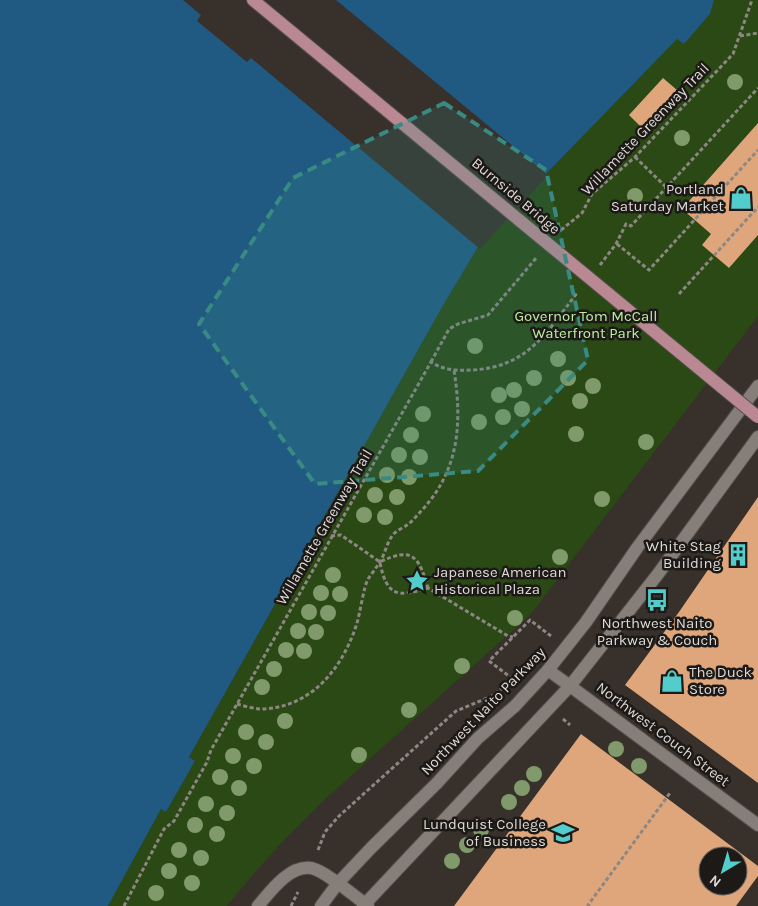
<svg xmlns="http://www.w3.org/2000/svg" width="758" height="906" viewBox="0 0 758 906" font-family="Karla,sans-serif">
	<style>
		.green { fill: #2a4915 }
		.water { fill: #205982 }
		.pier { fill: #37302b }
		.building { fill: #dea67a; fill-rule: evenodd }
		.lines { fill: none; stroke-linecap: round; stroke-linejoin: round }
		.minor-casing { stroke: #544e4a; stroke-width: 14 }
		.tertiary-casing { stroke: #544e4a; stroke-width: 14 }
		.secondary-casing { stroke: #544e4a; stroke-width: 14 }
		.primary-casing { stroke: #544e4a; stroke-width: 14 }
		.path { stroke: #8d8783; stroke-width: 3; stroke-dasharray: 4 2.5; stroke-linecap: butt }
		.minor { stroke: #867f79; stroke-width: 12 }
		.tertiary { stroke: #867f79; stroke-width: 12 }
		.secondary { stroke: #867f79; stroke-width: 12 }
		.primary { stroke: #ba8892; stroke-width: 12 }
		.primary-bridge-casing { stroke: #544e4a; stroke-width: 14; stroke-linecap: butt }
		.primary-bridge { stroke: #ba8892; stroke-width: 12 }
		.tree { fill: #809a6b }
		.marked { fill: #388a83; fill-opacity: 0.2; stroke: #388a83; stroke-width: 4; stroke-dasharray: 10 6; stroke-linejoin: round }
		.labels { text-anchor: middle; stroke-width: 5; stroke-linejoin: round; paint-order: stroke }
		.street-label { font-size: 15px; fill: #dedad6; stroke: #1c1917 }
		.poi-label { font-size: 15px; fill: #dedad6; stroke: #1c1917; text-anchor: end }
		.park-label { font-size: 15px; fill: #bcf09f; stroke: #1c1917 }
	</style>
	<rect width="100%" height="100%" fill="#37302b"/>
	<path class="green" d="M714,0H758V316L531,614L323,801L284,840L250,878L227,906H108L161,809L166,812L195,761L189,757L441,309L478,247L545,175L677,38L684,43L710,14Z"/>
	<path class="water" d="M0,0H714L710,14L684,44L677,39L545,175L478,247L441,309L189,757L195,761L166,812L161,809L108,906H0Z"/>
	<path class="pier" d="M183,0H336L548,175L480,249L251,58L247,62L197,21L201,15Z"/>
	<g class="building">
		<path d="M663,78L684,96L648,134L629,115Z"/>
		<path d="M758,123V235L729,268L702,245L711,234L682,209Z"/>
		<path d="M758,497V783L625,685L679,612Z"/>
		<path d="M581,734L758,866V876L736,906H454ZM708,856H738V886H708Z"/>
	</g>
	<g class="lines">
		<defs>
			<path id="minor" d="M548,670L570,686"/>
			<g id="tertiary">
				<path d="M570,686L758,825"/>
				<path d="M338,883L368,906"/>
			</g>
			<g id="secondary">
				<path d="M258,906C270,892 289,865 311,868C321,870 330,878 338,883"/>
				<path d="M321,906L338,883L371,848L437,783L478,738L515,706L548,670L586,622L637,548L758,386"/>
				<path d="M363,906L570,686L658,574L758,437"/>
			</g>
			<path id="primary" d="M253,0L519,220"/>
		</defs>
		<use href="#minor" class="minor-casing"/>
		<use href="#tertiary" class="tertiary-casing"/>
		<use href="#secondary" class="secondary-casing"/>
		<use href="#primary" class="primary-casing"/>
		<g class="path">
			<path d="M740,36L758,33"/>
			<path d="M635,157L666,187"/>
			<path d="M561,230L582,213L592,194L635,157L733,54L752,0"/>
			<path d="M617,244L649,270L758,150"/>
			<path d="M600,265L616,244L626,224L631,226L758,88"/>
			<path d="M679,294L758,207"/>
			<path d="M431,362L449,329L458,324L488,315L537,257"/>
			<path d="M331,536L341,535L380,562C413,546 419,557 428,588"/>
			<path d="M380,563C387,596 397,598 428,588L508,636L513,637"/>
			<path d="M513,679L489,661L530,620L551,636"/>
			<path d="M237,704C244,706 252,708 259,709C311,709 343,668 357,623C360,613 364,586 368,579C372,573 377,567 381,560C385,553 387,543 392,536C395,531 403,528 407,525C413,521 418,514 423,509C460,468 462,421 454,370"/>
			<path d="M563,719L570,725"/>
			<path d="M318,850L325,832L339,816L456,711L492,696L505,686"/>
			<path d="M124,906L164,829L174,821L207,762L211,750L431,362C443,370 457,371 472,370C528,367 546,333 577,293"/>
			<path d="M291,906L298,892"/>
			<path d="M590,906L588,905L670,793"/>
		</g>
		<use href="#minor" class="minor"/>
		<use href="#tertiary" class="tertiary"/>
		<use href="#secondary" class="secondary"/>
		<use href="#primary" class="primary"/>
		<defs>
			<path id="primary-bridge" d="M519,220L758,417"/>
		</defs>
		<use href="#primary-bridge" class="primary-bridge-casing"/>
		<use href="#primary-bridge" class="primary-bridge"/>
	</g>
	<g class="tree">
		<circle cx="735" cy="82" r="8"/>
		<circle cx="682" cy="138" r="8"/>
		<circle cx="635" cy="196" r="8"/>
		<circle cx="475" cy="346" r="8"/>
		<circle cx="558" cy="359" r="8"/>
		<circle cx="534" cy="378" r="8"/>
		<circle cx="568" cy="378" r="8"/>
		<circle cx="593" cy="386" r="8"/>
		<circle cx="514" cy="390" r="8"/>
		<circle cx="499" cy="395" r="8"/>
		<circle cx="580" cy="401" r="8"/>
		<circle cx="522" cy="409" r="8"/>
		<circle cx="423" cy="414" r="8"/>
		<circle cx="503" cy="417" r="8"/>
		<circle cx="479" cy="422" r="8"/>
		<circle cx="576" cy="434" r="8"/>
		<circle cx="411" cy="435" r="8"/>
		<circle cx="646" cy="442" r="8"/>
		<circle cx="399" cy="455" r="8"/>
		<circle cx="420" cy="457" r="8"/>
		<circle cx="387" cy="475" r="8"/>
		<circle cx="409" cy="477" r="8"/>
		<circle cx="375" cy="495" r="8"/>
		<circle cx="397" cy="497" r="8"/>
		<circle cx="602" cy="499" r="8"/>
		<circle cx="364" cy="515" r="8"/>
		<circle cx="385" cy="517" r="8"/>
		<circle cx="560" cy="557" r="8"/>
		<circle cx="333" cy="575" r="8"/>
		<circle cx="321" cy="593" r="8"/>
		<circle cx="340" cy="594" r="8"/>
		<circle cx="309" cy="612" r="8"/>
		<circle cx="328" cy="613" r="8"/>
		<circle cx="515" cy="618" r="8"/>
		<circle cx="298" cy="631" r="8"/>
		<circle cx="316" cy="632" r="8"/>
		<circle cx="286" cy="650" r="8"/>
		<circle cx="304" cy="651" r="8"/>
		<circle cx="462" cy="666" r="8"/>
		<circle cx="274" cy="669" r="8"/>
		<circle cx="262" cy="687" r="8"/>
		<circle cx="409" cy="710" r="8"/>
		<circle cx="285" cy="721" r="8"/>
		<circle cx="246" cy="732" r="8"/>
		<circle cx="266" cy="742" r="8"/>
		<circle cx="616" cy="749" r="8"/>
		<circle cx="359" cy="755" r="8"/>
		<circle cx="233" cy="756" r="8"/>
		<circle cx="254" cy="766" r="8"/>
		<circle cx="639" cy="766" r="8"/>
		<circle cx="534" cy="774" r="8"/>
		<circle cx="220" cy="777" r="8"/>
		<circle cx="239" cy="788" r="8"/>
		<circle cx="522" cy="788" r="8"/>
		<circle cx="509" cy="802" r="8"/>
		<circle cx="206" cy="804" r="8"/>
		<circle cx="227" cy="813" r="8"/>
		<circle cx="195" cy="825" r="8"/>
		<circle cx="481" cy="830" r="8"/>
		<circle cx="217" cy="834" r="8"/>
		<circle cx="467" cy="845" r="8"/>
		<circle cx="179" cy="850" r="8"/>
		<circle cx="201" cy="858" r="8"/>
		<circle cx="452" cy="861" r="8"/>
		<circle cx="169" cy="871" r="8"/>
		<circle cx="192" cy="883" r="8"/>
		<circle cx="156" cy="893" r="8"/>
	</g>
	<path class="marked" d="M444,103L546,170L588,360L478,471L315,484L199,324L293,178Z"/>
	<defs>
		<symbol id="shop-bare" viewBox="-9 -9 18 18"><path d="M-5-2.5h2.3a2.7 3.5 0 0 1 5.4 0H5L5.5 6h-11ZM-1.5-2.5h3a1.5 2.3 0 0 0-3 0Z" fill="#53cdcb" stroke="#1c1917" stroke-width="2.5" paint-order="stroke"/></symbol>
		<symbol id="building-bare" viewBox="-9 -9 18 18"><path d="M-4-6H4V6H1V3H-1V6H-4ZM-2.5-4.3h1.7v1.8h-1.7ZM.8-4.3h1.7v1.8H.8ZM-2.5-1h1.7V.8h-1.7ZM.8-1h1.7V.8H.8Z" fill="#53cdcb" stroke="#1c1917" stroke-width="2.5" paint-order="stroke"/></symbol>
		<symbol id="sight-bare" viewBox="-9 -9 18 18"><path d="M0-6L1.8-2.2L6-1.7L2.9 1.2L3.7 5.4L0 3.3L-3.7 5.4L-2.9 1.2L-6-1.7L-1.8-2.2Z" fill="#53cdcb" stroke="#1c1917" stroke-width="2.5" paint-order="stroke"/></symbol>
		<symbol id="bus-bare" viewBox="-9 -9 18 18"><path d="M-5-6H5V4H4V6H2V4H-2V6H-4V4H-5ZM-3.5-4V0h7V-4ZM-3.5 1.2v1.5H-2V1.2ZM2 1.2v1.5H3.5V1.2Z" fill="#53cdcb" stroke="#1c1917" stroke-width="2.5" paint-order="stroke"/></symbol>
		<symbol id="university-bare" viewBox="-9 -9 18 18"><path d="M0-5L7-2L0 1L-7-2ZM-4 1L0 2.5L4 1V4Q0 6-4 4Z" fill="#53cdcb" stroke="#1c1917" stroke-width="2.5" paint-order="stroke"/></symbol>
	</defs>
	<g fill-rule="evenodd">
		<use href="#shop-bare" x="725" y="182" width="32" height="32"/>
		<use href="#building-bare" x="722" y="539" width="32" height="32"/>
		<use href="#sight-bare" x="401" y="565" width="32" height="32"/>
		<use href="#bus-bare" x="641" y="584" width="32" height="32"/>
		<use href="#shop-bare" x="656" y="665" width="32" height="32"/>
		<use href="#university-bare" x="547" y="817" width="32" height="32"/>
	</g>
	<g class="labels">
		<g class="street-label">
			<text transform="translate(645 129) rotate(-46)" y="5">Willamette Greenway Trail</text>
			<text transform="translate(516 196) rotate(40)" y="5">Burnside Bridge</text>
			<text transform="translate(324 527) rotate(-60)" y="5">Willamette Greenway Trail</text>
			<text transform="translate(483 711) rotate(-46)" y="5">Northwest Naito Parkway</text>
			<text transform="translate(663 734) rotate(37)" y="5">Northwest Couch Street</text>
		</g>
		<g class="poi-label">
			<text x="724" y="194">Portland<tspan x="724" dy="17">Saturday Market</tspan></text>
			<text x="721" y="551">White Stag<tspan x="721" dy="17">Building</tspan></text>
			<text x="434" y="577" text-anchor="start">Japanese American<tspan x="434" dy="17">Historical Plaza</tspan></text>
			<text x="657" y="628" text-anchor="middle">Northwest Naito<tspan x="657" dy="17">Parkway &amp; Couch</tspan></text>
			<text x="689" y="677" text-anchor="start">The Duck<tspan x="689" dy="17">Store</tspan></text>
			<text x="546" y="829">Lundquist College<tspan x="546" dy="17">of Business</tspan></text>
		</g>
		<g class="park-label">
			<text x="586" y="321">Governor Tom McCall<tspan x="586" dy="17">Waterfront Park</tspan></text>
		</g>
	</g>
	<g transform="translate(723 871) rotate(218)"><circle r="24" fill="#1c1917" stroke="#6a6663"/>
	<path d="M0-4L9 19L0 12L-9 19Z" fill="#53cdcb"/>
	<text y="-8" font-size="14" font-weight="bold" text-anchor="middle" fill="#dedad6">N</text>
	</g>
</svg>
